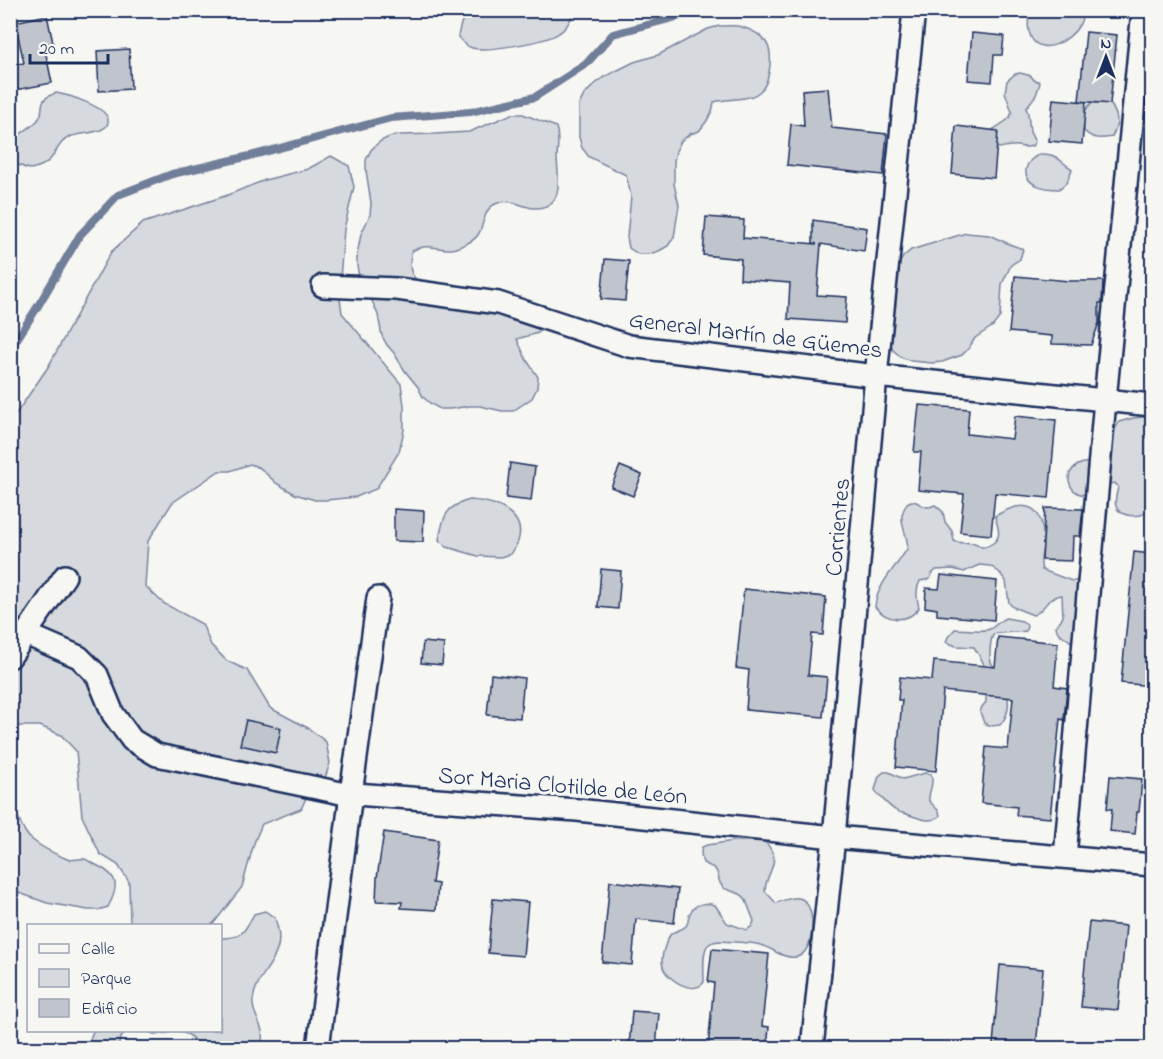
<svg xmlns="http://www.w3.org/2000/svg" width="1163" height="1059" viewBox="0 0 1163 1059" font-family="'Indie Flower',sans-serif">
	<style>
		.green { fill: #d6d9dd; stroke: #78849e; stroke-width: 1.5 }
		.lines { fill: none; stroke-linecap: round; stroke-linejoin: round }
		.stream { stroke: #717e99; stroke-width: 8 }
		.building { fill: #c0c4cd; stroke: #1b2f5e; stroke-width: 1.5 }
		.street-casing { stroke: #1b2f5e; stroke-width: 26 }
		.street { stroke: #f6f6f2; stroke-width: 21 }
		.labels { text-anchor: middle; stroke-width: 6; stroke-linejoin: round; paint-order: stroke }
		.street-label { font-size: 24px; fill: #1b2f5e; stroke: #f6f6f2 }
	</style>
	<rect width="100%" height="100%" fill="#f6f6f2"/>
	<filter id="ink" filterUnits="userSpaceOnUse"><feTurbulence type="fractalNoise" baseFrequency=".0167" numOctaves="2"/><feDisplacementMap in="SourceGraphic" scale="12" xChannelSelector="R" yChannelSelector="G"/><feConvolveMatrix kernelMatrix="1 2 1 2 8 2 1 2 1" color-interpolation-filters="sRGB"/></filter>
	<g filter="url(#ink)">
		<g class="green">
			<path d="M477,11V10L574,11C571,20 567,28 559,33C547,42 486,52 472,48C465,46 463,42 458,37C461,22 461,15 477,11Z"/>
			<path d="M1031,11H1082C1086,28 1058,50 1042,46C1027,43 1026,21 1031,11Z"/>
			<path d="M719,26C726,26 735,25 742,27C766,34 774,47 769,72C767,80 766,87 759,92C749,101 728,98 714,102L712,112L706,122L699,131L690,134L681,141L676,151L674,161V184L679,205L674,237L668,246L659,251L649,254H638L629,248L627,237L631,196L626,175L589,157L582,148L579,137V105L584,95L594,85L604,77L634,62L658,55L708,29Z"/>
			<path d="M1020,73L1031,76L1034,80L1038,81L1040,83L1036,95L1026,108L1028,113L1030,132L1035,142L1032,146C1024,149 1020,145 1012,146C1004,146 999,150 991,147V131L1006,121L1010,117L1012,112L1005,92L1007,81L1015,74Z"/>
			<path d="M56,93C68,95 105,106 108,119C111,135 79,132 70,137C55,143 57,161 38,167C31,170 27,169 21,166C14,163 12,159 13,151C14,132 27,132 37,121C48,109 33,101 56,93Z"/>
			<path d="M1093,103H1110C1119,117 1119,123 1112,137C1101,139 1093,140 1084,131C1084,120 1082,108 1093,103Z"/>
			<path d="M512,114H523L556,127C560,139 557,146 557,159C558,178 565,209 534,208C521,207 512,198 498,203C480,208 486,232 473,240C468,243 458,248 452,249C435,250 429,242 412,251C410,257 409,268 412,274C428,302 513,317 545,326L538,333L517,339L526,359L538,377L537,388L532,398L513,411H502L480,406H470L450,409H440L431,404L423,397L418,387L405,371L394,353L387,345L382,336L378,315L365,284L359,277L357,266V255L361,234L370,215L371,203L366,170V160L371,150L379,142L389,137L400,135L435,134L469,132Z"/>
			<path d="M1039,154C1057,153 1058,160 1072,169L1067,182L1059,189C1046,189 1024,186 1026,169C1028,161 1033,158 1039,154Z"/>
			<path d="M331,156L349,166L354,187L344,229L339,292L342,313L401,384L404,405V430L399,452L376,489L356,497L326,500H315L295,494L276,483L260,468L250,464L230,471H219L172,503L148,541L145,586L163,603L202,624L211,645L227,661L247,670L270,708L308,728L326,742L330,763L323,784L307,796L301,809L262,824L254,843L242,887L214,923L209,926L135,925L130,924L129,882L118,865L100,854L82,816L76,751L61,735L40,726H19L11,732V421L48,367L111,252L143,223L225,196L265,180L308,169Z"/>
			<path d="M966,233L989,235L1009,244L1023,249L1020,259L1011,265L1002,284L1000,317L993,326L975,338L969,348L962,355L942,362L932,363L911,361L901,357L893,350L885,330L897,267L903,257L911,250Z"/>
			<path d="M1152,416V454L1148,462L1147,472L1148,478L1152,481C1152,488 1155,499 1152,506C1148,519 1120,519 1116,506C1114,500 1117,493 1118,487L1115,483L1103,485L1083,495C1068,491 1063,474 1078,465C1085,461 1095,462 1103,462L1111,454L1113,448L1114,431L1119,422L1133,418Z"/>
			<path d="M470,500C501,502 536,519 511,554L500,557L478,556L447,547L439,540C443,517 445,506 470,500Z"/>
			<path d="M911,501C922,501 922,511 935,505L943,512L945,522L952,531L954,541C962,545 966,541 974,543C982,545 975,546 983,547C987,547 990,545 993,543C1003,536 997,526 995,516C1029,496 1045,507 1043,546C1042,554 1039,562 1042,570L1072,581H1082L1076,650C1074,648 1073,645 1071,642C1065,635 1057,637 1056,626L1063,617L1062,595C1044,597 1046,611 1033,615L1013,607L1009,603L1006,581L999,572L990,566L979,565L964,572L953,569L936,570L932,574L930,579L920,581C915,590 917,598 919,608C907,624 887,621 875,607C876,590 888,575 899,561C901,557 905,553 907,549C910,541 901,528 902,516C902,512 905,507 907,503Z"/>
			<path d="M1006,618L1022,621L1027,625L1026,631C1020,632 996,633 994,634C990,638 989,657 991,662C992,666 997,669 999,673C1008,689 1014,710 1000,725L989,726L984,723L980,712L982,707L986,702V671L982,660L974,647L956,646L946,642L948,637L955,629C963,629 984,632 990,629C996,626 999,620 1006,618Z"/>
			<path d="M884,772H889L903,779L925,773L931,774C935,784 928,791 929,801L939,811L940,816C930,824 920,818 909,815C904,813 899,813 895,810C890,807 877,794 875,790L879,776Z"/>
			<path d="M10,802C19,813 20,829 30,838C40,847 55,854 67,859C73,861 79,858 85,859C89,861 94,864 98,866C119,876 119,887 108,907L98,910H88L47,903L11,890Z"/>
			<path d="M734,841H764C785,861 765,872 765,891L776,903C782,901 792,897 799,898C818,902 816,954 796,957C781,959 771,946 756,944C744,942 731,942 719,941C715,942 712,941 708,945C702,950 704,973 704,982C694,996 667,980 663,967C660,958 665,943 670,935C674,930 681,931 686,926C689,922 688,917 690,913C695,903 706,902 715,905L727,923L747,930L752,926L754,921L745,898L740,894L723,888L720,883L717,872L714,868L703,863C701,857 700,853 702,847L707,845Z"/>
			<path d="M265,911L275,918C278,928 281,939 277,950C272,967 255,980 253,1000C251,1014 265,1026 262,1040C262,1043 260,1046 258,1048H198L197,1043L189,1035L178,1031L156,1035L147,1031L220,1030L221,938C243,938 244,932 254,914Z"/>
			<path d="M93,1031V1030L129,1031C122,1033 119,1041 118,1048H88V1045Z"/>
		</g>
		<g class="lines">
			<path class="stream" d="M10,350L38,306L80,235L118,195L172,174L250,156L391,118L470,112L535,97L586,64L613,34L703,10"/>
		</g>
		<g class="building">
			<path d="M47,15L53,43L44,45L52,83L10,91V65L24,63L15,22Z"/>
			<path d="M1086,32L1117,35L1110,104L1079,101Z"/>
			<path d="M972,33L1004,36L1002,55H994L992,82L968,80Z"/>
			<path d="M129,49L131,89L99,91L97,51Z"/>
			<path d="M828,88L832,128L887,134L883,175L787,165L791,124L804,126L802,90Z"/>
			<path d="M1053,99L1086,102L1082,144L1049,141Z"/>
			<path d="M956,126L998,131L994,178L952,174Z"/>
			<path d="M706,217L744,220L743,238L817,244L813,243V220L867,228L864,251L821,244L817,295L847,297L845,323L788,319L790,283L740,279L741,259L703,255Z"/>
			<path d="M605,259L629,261L625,301L601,299Z"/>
			<path d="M1015,276L1069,281H1103L1102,303H1099V323L1091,345L1052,344V336L1009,332Z"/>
			<path d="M919,405L969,409L967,434L1012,439L1015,416L1056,420L1049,498L995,493L991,535L960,532L964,494L918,490L921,452H914Z"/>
			<path d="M510,463L535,467L531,501L506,498Z"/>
			<path d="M620,466L642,475L633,496L611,487Z"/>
			<path d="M1045,508L1083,509L1080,536H1073L1072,561L1042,560Z"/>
			<path d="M394,509L424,511L423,542L394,541Z"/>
			<path d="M1134,552L1152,554V686L1121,683Z"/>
			<path d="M601,569L621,571L618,609L598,607Z"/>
			<path d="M941,575L997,581L994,620L937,615V609L925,607L926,588L939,589Z"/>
			<path d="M744,589L826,597L823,635L812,634L808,675L827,677L823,717L746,710L749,670L736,668Z"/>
			<path d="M998,637L1058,643L1054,686L1067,688L1064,720L1060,719L1050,818L1016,815L1017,807L981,803L986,747L1008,749L1013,698L943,691L936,771L896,767L902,700H898L900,677L932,680L934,661L995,667Z"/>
			<path d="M423,642L444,644L442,665L421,663Z"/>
			<path d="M491,674L524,678L520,718L487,715Z"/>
			<path d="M246,720L281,728L276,753L240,745Z"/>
			<path d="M1110,776L1142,779L1139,812H1137L1135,834L1110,831L1112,809H1107Z"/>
			<path d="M384,832L438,840L432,883L438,884L436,910L401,908L402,902L376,901L377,878Z"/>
			<path d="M610,881L678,889L674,923L636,919L632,965L602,962Z"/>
			<path d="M493,899L528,902L523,956L488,953Z"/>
			<path d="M1089,922L1126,926L1118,1010L1081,1007Z"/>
			<path d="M712,949L769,954L762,1026L769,1027L767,1048H708L714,983L708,982Z"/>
			<path d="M1000,965L1043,969L1036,1048L993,1045Z"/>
			<path d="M632,1011L659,1013L656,1048H629Z"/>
		</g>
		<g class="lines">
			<defs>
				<g id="street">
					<path d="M323,286L397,289L498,303L629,346L876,376L1152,405"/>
					<path d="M26,634L79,657L97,675L113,714L132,740L157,755L341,793L577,810L834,837L1152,865"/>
					<path d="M10,657L65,576"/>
					<path d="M1065,857L1105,400L1143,10"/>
					<path d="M318,1048L351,794L378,598"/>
					<path d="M812,1048L834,837L876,376L914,10"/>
				</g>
			</defs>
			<use href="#street" class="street-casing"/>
			<use href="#street" class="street"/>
		</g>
	</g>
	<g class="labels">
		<g class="street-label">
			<text transform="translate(756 334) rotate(7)" y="8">General Martín de Güemes</text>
			<text transform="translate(837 527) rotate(-85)" y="8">Corrientes</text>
			<text transform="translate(563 785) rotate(5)" y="8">Sor Maria Clotilde de León</text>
		</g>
	</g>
	<rect width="1163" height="1059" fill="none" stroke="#f6f6f2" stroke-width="36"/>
	<rect x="18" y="18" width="1127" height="1023" fill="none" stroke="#1b2f5e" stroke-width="2" filter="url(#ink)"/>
	<rect x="27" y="924" width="195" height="108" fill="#f6f6f2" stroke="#9ea6b7" stroke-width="1.5"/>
	<rect x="39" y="944" width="30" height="9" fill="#f6f6f2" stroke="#9ea6b7" stroke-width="1.5"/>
	<text x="81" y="954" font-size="18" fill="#1b2f5e">Calle</text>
	<rect x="39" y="969" width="30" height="18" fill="#d6d9dd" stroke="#9ea6b7" stroke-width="1.5"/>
	<text x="81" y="984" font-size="18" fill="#1b2f5e">Parque</text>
	<rect x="39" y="999" width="30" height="18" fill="#c0c4cd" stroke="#9ea6b7" stroke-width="1.5"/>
	<text x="81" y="1014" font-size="18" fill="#1b2f5e">Edificio</text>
	<g transform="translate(1106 57)" stroke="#f6f6f2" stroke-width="4.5" paint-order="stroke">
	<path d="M0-4.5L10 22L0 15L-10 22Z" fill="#1b2f5e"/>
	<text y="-9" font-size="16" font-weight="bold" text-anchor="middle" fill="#1b2f5e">N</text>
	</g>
	<path d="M30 54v9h78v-9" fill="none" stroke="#1b2f5e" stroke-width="3"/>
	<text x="39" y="54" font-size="18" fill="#1b2f5e" stroke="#f6f6f2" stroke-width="4.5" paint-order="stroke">20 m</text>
</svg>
